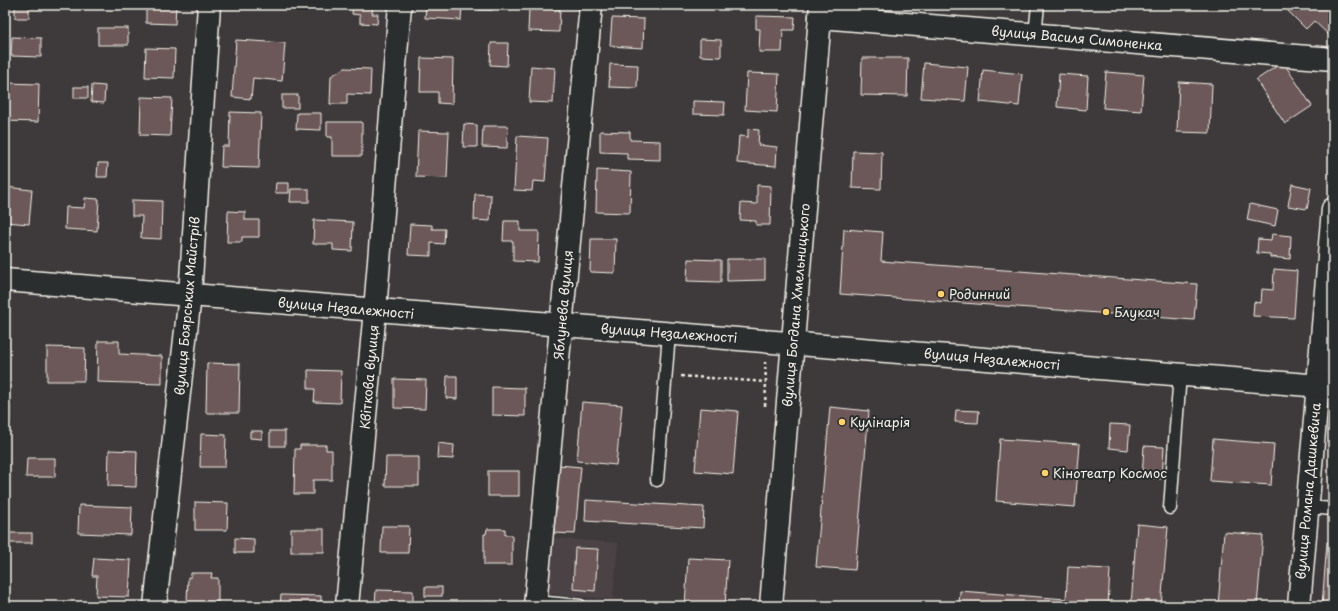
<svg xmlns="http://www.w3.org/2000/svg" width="1338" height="611" viewBox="0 0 1338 611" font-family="'Playpen Sans',sans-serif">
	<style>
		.built { fill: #4c4344 }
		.building { fill: #6c5959; stroke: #f4f1e8 }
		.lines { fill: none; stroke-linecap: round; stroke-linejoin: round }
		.service-casing { stroke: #f4f1e8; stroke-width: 15 }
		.minor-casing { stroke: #f4f1e8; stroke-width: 25 }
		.secondary-casing { stroke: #f4f1e8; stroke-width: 25 }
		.path { stroke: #f4f1e8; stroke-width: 2.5; stroke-dasharray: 3 3; stroke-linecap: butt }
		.service { stroke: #2a2d2e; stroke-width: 12 }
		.minor { stroke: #2a2d2e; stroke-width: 22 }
		.secondary { stroke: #2a2d2e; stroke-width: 22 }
		.poi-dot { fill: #ffd166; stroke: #2a2d2e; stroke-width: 1.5 }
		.labels { text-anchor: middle; stroke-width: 4; stroke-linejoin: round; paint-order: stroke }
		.street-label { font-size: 13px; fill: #f4f1e8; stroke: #2a2d2e }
		.poi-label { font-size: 13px; fill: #f4f1e8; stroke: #2a2d2e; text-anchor: start }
	</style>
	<rect width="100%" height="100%" fill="#3e3a3b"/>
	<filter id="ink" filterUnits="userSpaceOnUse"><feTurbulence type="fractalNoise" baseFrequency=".025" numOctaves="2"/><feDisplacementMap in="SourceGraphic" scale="8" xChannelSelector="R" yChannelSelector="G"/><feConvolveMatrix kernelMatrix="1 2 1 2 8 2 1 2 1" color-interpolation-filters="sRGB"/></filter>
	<g filter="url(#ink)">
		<path class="built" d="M552,538L618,543L613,599L547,594Z"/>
		<g class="building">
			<rect x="15" y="5" width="14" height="13"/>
			<path d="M146,5H176L175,24L146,23Z"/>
			<path d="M239,5H280V7Z"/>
			<path d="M353,5H373L372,14H378L377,24L360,23V15L352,14Z"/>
			<path d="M426,5H462L461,20L425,18Z"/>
			<rect x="479" y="5" width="13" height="5"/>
			<path d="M1282,5H1333V31L1329,35L1314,21L1306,29Z"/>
			<path d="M529,8L560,9L559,32L528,31Z"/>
			<path d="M756,16L795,17L794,30H783L782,52H759L760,29H756Z"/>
			<path d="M612,18L644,19L643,48L610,46Z"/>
			<rect x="98" y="28" width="30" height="17"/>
			<path d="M12,37L41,38V57L11,56Z"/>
			<path d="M700,39L721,40V57L700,56Z"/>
			<path d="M236,40L285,43L282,81L253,78L251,99L232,97Z"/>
			<path d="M491,43H508L507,66L490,65Z"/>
			<path d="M146,48L175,49L174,78L145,77Z"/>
			<path d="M421,58L453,59L452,104L438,103V92H420Z"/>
			<path d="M862,58H908L907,96L861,95Z"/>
			<path d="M1283,62L1312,106L1285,124L1256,80Z"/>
			<path d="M924,63L968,67L965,101L921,98Z"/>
			<path d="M610,64L638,65L637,88L609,87Z"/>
			<path d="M531,66L555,68L553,103L529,102Z"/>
			<path d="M345,68L371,69L370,95L347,94V104H330L331,76Z"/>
			<path d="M983,70L1022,74L1019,106L980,102Z"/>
			<path d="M1106,72L1144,75L1141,111L1103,108Z"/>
			<path d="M747,73L779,74L777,112L745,110Z"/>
			<path d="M1059,74L1088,76L1086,110L1057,107Z"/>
			<path d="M1179,82L1212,84L1210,133L1177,132Z"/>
			<path d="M6,83L39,84L38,122L5,121Z"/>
			<path d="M92,85L105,86L104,103L91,102Z"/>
			<rect x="74" y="87" width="14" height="11"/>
			<rect x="282" y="95" width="16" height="13"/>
			<path d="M141,97L172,98L170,136L140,135Z"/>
			<path d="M693,101L725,102L724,115L693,114Z"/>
			<path d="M230,112L261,113L259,168L221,167L222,146H229Z"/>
			<path d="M297,113H321V130L296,129Z"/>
			<path d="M327,122H362V156H332V137H327Z"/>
			<path d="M464,124L477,125V147H463Z"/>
			<path d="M483,126H508L507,148L482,147Z"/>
			<path d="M748,129L759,130L758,145L777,147L776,166L737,163L739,136L748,137Z"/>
			<path d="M418,131L449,132L447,178L416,177Z"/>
			<path d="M600,131L630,132V140L660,141V160L627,159V153L600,152Z"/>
			<path d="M517,136L548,138L545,182L533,181L532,191L514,190Z"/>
			<path d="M853,151L882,152L881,189L852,188Z"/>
			<path d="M98,163H108L107,177H97Z"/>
			<path d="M597,170L631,172L630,213L596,212Z"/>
			<path d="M276,183H289V193H275Z"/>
			<path d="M1292,184L1311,188L1307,209L1288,206Z"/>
			<path d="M757,185L771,186L770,225H756V221L740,220L741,203L757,204Z"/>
			<path d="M5,187L32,190L29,224L5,222Z"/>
			<path d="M291,189H309V202H290Z"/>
			<path d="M475,194L491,195L490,221L474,220Z"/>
			<path d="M85,198L99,199L97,231L65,229L66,207L84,208Z"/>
			<path d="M132,200L162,201L161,239L141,238L142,216H132Z"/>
			<path d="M1250,204L1278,210L1275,226L1247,220Z"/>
			<path d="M228,211L245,212V220H259V237H242V242H227Z"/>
			<path d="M314,220L353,222L352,251L333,250V244H313Z"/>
			<path d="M504,221H520V231H539L538,262L513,261V241H503Z"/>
			<path d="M410,224L432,225V229H445L444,244L431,243V256L408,255Z"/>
			<path d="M844,229L883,232L881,261L1197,284L1194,320L840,294Z"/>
			<path d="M1272,234L1291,236L1290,259L1270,257V254L1257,253L1258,239L1271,240Z"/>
			<path d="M591,239H616L615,273L590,272Z"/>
			<path d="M688,259L721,260V282L687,281Z"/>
			<path d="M727,259H765V280L727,281Z"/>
			<path d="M1274,269L1297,271L1294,318L1253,316L1254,302L1261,303L1262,289L1273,290Z"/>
			<path d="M5,341H8L7,378H5Z"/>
			<path d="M98,341H119V354L162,356V384L97,382Z"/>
			<path d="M47,347L85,348L84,381H47Z"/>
			<path d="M207,363L240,364L239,413H206Z"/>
			<path d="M308,370L341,371L340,403L314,402L315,389H308Z"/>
			<path d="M447,376H457V399L446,398Z"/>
			<path d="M394,379L426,380L425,409L394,408Z"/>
			<path d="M492,387L525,388V416L492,415Z"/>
			<path d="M582,402L622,405L616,465L577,461Z"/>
			<rect x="5" y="405" width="5" height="16"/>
			<path d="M830,407L869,411L855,570L816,567Z"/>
			<path d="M700,408L738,411L733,474L695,471Z"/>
			<path d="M956,410L979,411L978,423L955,422Z"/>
			<path d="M1110,424L1130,425L1128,450L1109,448Z"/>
			<path d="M250,431H262V439L250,438Z"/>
			<rect x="270" y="431" width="15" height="15"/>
			<path d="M201,434L226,435L225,467H200Z"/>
			<path d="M1000,439L1080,444L1075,507L996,501Z"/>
			<path d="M1213,439L1274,444L1271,485L1210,481Z"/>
			<path d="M438,443L454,445L453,459L437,458Z"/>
			<path d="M300,445H326V450H332V480H313V494H294L295,449H300Z"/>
			<path d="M1144,446L1164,447L1162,479L1142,477Z"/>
			<path d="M109,450L137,451L136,487L108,486Z"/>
			<path d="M386,457H419V486H385Z"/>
			<path d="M27,458H55V477H26Z"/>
			<path d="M559,465L581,467L575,534L554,533Z"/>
			<rect x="488" y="471" width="31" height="25"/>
			<path d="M586,500L704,507L703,528L585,521Z"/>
			<path d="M195,502L228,503L227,530H195Z"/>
			<path d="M79,505L132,507L131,535L78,533Z"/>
			<path d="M1137,524L1168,527L1161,606H1131Z"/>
			<path d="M382,526H409L408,553H381Z"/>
			<rect x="291" y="529" width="33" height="23"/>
			<path d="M487,529H505V535H512V565H484V534H486Z"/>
			<path d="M1224,532L1263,535L1257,606H1218Z"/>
			<rect x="5" y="533" width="27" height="10"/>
			<path d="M235,538L254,539V553H235Z"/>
			<path d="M1327,542L1333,543V606H1322Z"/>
			<path d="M575,548L598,549L595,591L573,589Z"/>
			<path d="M94,558L131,560L129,597L96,596L97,576H92Z"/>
			<path d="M688,558L728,560L725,606H685Z"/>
			<path d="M1068,567L1110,569L1108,606L1068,604L1067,606H959L960,591L1066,599Z"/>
			<path d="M191,573H212L211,578H218V602H187L188,577H191Z"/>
			<rect x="425" y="587" width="17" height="9"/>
			<path d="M376,590L413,591V606H375Z"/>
			<path d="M281,595L321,596V606H280Z"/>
			<path d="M485,602L508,603V606H485Z"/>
		</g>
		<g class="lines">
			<defs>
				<g id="service">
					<path d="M1035,35L1038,5"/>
					<path d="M657,480L669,334"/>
					<path d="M1306,507L1333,509"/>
					<path d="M1170,508L1180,374"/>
					<path d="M536,602L580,606"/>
				</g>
				<g id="minor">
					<path d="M820,17L1333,59"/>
					<path d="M155,606L190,295L209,5"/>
					<path d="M347,606L375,310L400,5"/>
					<path d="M535,606L591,5"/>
					<path d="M771,606L821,5"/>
					<path d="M1299,606L1333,209"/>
				</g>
				<path id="secondary" d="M5,280L1333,387"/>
			</defs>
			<use href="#service" class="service-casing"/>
			<use href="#minor" class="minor-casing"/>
			<use href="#secondary" class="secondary-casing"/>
			<g class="path">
				<path d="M681,376L766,382"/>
				<path d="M765,406L766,382L765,362"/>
			</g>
			<use href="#service" class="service"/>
			<use href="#minor" class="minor"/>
			<use href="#secondary" class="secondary"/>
		</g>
	</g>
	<g class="poi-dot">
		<circle cx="941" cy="294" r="4"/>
		<circle cx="1106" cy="312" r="4"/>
		<circle cx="842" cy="422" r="4"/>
		<circle cx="1045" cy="473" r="4"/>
	</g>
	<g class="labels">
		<g class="street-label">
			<text transform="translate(1077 38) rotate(5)" y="5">вулиця Василя Симоненка</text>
			<text transform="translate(563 305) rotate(-85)" y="5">Яблунева вулиця</text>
			<text transform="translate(796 305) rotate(-85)" y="5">вулиця Богдана Хмельницького</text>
			<text transform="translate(187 306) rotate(-85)" y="5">вулиця Боярських Майстрів</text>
			<text transform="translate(346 308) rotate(5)" y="5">вулиця Незалежності</text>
			<text transform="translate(669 333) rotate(4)" y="5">вулиця Незалежності</text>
			<text transform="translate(992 359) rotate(5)" y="5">вулиця Незалежності</text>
			<text transform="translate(369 377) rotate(-85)" y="5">Квіткова вулиця</text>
			<text transform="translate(1308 491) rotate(-85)" y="5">вулиця Романа Дашкевича</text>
		</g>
		<g class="poi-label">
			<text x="949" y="299">Родинний</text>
			<text x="1114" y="317">Блукач</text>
			<text x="850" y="427">Кулінарія</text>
			<text x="1053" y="478">Кінотеатр Космос</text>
		</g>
	</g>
	<rect width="1338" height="611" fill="none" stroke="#2a2d2e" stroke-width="20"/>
	<rect x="10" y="10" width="1318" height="591" fill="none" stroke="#f4f1e8" stroke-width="1.5" filter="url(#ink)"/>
</svg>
